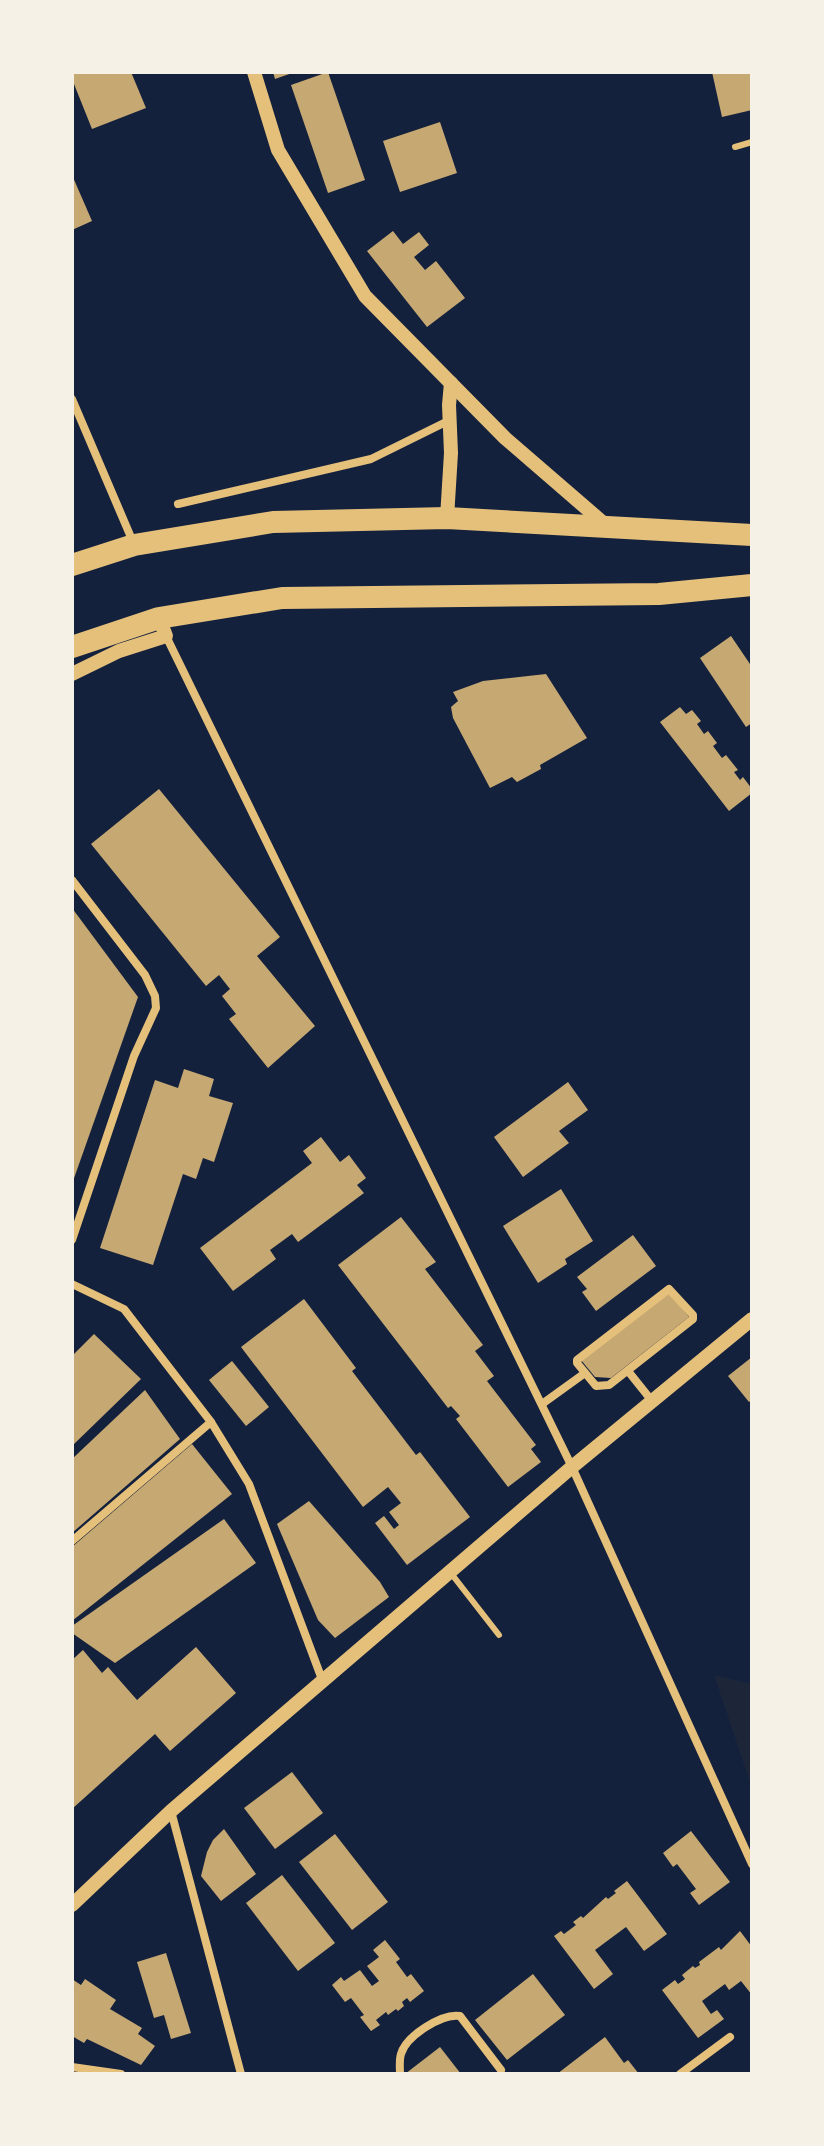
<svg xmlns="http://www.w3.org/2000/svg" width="824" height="2146" viewBox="0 0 824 2146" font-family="Quicksand,sans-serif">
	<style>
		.green { fill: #1d2539 }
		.building { fill: #c6a872 }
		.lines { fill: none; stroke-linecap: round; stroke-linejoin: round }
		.service { stroke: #e5c07b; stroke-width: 6 }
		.minor { stroke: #e5c07b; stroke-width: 8 }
		.tertiary { stroke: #e5c07b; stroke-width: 14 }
		.trunk { stroke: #e5c07b; stroke-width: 22 }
	</style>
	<rect width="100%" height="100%" fill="#14213d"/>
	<path class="green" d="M714,1675L752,1684V1788Z"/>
	<g class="building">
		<path d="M72,72H131L146,108L92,129L72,79Z"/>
		<path d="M273,72H295L275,79Z"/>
		<path d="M328,72L365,180L328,193L291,85Z"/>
		<path d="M712,72H752V110L722,117Z"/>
		<path d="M440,122L457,173L400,192L383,141Z"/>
		<path d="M72,175L92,221L72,230Z"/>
		<path d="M393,231L403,244L419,232L429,245L414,257L425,270L436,261L465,298L427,327L367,251Z"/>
		<path d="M731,636L752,667V723L746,727L700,658Z"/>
		<path d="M546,674L587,738L540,765L541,769L517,782L512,777L490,788L453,718L451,707L458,701L453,692L483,681Z"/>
		<path d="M680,707L686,714L692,710L701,721L697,724L704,734L708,731L717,743L713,746L722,758L726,755L738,770L734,772L740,780L743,777L752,789V793L729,811L660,722Z"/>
		<path d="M159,789L280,937L257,956L315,1026L268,1068L229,1019L236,1014L222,996L230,989L219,975L206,986L91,844Z"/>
		<path d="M72,908L138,997L72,1184Z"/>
		<path d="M184,1069L214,1079L209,1096L233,1103L214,1162L203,1158L196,1179L183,1174L153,1265L100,1248L155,1080L178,1088Z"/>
		<path d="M568,1082L588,1110L559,1131L569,1143L523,1177L494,1137Z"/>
		<path d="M321,1137L340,1162L349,1155L366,1178L357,1185L364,1193L298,1242L292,1234L270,1250L276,1259L233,1291L200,1248L312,1163L303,1151Z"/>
		<path d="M561,1189L593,1241L565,1259L567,1264L538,1283L503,1226Z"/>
		<path d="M401,1217L436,1262L425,1269L483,1345L475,1351L494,1376L487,1381L536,1445L531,1449L541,1462L508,1487L456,1419L460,1416L451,1406L448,1408L338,1265Z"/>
		<path d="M633,1235L656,1266L596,1311L582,1292L587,1289L577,1277Z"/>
		<path d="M669,1291L689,1317L611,1378L595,1377L581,1360Z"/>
		<path d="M304,1299L356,1368L352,1371L416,1455L420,1452L470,1517L407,1565L375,1523L384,1516L394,1529L399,1525L389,1512L401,1503L388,1487L363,1507L241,1347Z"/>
		<path d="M94,1334L141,1379L72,1446V1356Z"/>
		<path d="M752,1357V1400L749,1402L728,1376Z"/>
		<path d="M232,1361L269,1407L246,1426L209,1380Z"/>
		<path d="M145,1390L180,1439L72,1533V1459Z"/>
		<path d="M192,1444L232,1494L72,1621V1547Z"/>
		<path d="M309,1501L380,1582L389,1597L335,1638L318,1620L277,1524Z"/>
		<path d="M224,1519L256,1563L115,1663L72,1633V1626Z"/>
		<path d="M196,1647L236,1693L170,1751L155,1734L72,1809V1660L83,1650L102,1673L108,1667L137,1700Z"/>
		<path d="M292,1772L323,1813L275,1849L244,1808Z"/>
		<path d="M224,1829L256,1874L221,1901L201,1876L207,1852L213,1840Z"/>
		<path d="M691,1831L730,1882L699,1905L690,1893L696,1889L677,1864L673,1867L663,1853Z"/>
		<path d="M335,1834L388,1902L352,1930L299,1862Z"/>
		<path d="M282,1875L335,1943L298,1971L246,1903Z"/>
		<path d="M627,1881L667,1934L644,1951L626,1927L595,1950L613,1974L594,1989L554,1936L561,1931L564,1934L576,1925L573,1922L581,1916L583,1918L606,1897L608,1899L616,1893L614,1891Z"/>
		<path d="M740,1931L752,1947V1995L741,1981L729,1990L725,1984L702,2001L711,2014L717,2010L724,2019L698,2038L662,1990L675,1980L678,1984L685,1979L682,1975L693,1966L695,1968L700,1965L699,1962L719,1947L721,1950Z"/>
		<path d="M385,1940L400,1959L396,1962L407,1977L411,1974L424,1991L410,2002L407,1998L402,2002L404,2006L398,2011L396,2009L388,2015L386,2012L376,2020L380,2025L371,2031L360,2017L364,2015L351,1998L345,2002L332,1985L341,1977L344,1981L360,1970L372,1986L379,1981L367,1966L379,1957L373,1950Z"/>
		<path d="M166,1953L191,2033L171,2039L164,2015L154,2018L137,1962Z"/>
		<path d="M533,1974L565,2015L507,2060L475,2020Z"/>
		<path d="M72,1979L81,1985L85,1979L116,2000L110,2009L142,2028L138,2034L155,2046L141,2065L87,2039L84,2043L72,2036Z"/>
		<path d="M605,2037L624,2063L628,2060L639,2074H557Z"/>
		<path d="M440,2047L461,2074H405Z"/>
	</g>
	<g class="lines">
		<g class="service">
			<path d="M735,147L752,142"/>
			<path d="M450,1572L499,1635"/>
		</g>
		<g class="minor">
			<path d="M72,399L133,542"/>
			<path d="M178,504L371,459L450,420"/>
			<path d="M166,636L572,1467L752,1864"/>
			<path d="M72,880L145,975L155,996L156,1008L134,1056L72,1240"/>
			<path d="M72,1284L124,1309L211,1422L249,1484L323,1682"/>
			<path d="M669,1289L693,1315V1319L609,1385L596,1386L577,1363V1360Z"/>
			<path d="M628,1371L652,1401"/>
			<path d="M542,1404L585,1373"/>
			<path d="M72,1541L211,1422"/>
			<path d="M171,1811L241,2074"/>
			<path d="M72,2067L121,2074"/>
			<path d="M400,2074C400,2068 399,2060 401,2054C406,2036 442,2013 460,2016L501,2070"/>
			<path d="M680,2074L730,2037"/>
		</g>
		<g class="tertiary">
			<path d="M254,72L278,150L365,296L505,438L608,527"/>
			<path d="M447,518L451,453L449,405L451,383"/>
			<path d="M72,674L119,651L166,636L159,618"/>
			<path d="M72,1905L171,1811L572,1467L752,1319"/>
		</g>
		<g class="trunk">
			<path d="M72,565L134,545L273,522L447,518L752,535"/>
			<path d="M72,647L159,618L282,598L659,594L752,585"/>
		</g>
	</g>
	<rect width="824" height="2146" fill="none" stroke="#f6f1e7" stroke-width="148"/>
</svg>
